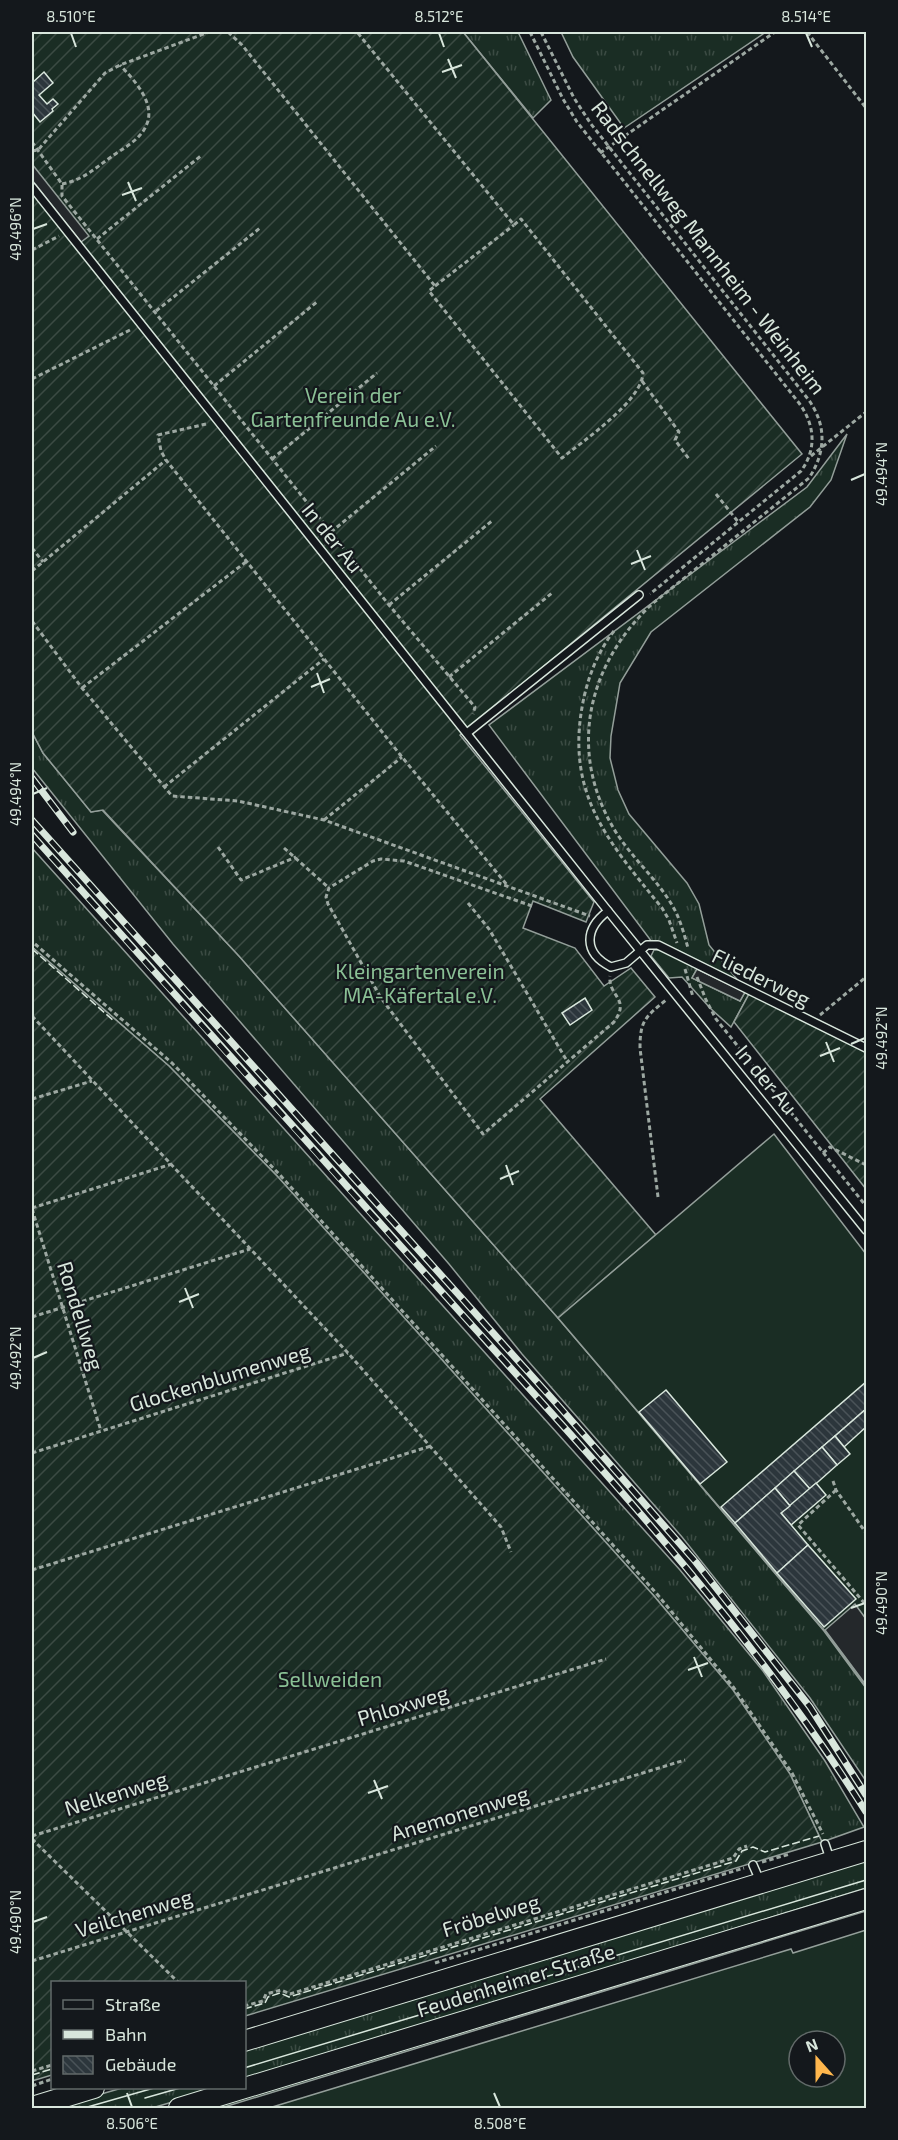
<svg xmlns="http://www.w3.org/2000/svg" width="898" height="2140" viewBox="0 0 898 2140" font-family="'Exo 2',sans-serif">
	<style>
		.grass { fill: url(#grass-tufts); stroke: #939e99; stroke-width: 1.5; fill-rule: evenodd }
		.garden { fill: url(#garden-furrows); stroke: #939e99; stroke-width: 1.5 }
		.pitch { fill: #1a2d24; stroke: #939e99; stroke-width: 1.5; fill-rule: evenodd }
		.parking { fill: #24282b; stroke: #939e99; stroke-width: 1.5 }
		.building { fill: url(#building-back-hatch); stroke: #d8e6dc; stroke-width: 1.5 }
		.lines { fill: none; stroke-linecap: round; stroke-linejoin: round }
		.lane-casing { stroke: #d8e6dc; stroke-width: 10 }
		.secondary-casing { stroke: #d8e6dc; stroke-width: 22 }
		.path { stroke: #9da8a2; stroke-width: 3; stroke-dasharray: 4.5 3; stroke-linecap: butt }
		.lane { stroke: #14181c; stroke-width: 7 }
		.secondary { stroke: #14181c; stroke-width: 20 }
		.tram { stroke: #d8e6dc; stroke-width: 1.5 }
		.rail-casing { stroke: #d8e6dc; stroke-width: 7 }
		.rail { stroke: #14181c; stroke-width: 4.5; stroke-dasharray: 14; stroke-linecap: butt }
		.fence { stroke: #d8e6dc; stroke-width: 1.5; stroke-dasharray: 8 3; stroke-linecap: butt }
		.ticks { fill: none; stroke: #d8e6dc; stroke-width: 2 }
		.labels { text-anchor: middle; stroke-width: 4.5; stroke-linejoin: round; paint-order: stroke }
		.street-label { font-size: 21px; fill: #d8e6dc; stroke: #14181c }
		.park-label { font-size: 21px; fill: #8ac095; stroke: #14181c }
		.neatline { fill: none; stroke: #d8e6dc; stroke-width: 2 }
		.ticks-label { font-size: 15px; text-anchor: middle; fill: #d8e6dc }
	</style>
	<defs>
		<pattern id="grass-tufts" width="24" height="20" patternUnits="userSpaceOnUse" patternTransform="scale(1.5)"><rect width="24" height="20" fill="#1a2d24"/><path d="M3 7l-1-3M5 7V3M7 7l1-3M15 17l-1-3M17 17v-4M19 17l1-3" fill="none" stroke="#3b4b43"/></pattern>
		<pattern id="garden-furrows" width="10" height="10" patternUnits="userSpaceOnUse" patternTransform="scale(1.5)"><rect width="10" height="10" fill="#1a2d24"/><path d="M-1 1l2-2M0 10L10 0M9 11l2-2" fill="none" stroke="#3b4b43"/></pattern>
		<pattern id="building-back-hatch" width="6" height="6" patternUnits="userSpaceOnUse" patternTransform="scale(1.5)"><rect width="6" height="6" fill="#2c363c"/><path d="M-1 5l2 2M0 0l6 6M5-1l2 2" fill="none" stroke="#4a5358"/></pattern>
	</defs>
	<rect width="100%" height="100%" fill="#14181c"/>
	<g class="grass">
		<path d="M463,32H518L551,100L533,118Z"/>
		<path d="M561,32H766L624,128L573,57Z"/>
		<path d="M847,434L831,480L810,507L651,632L620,683L611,736L610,758L618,790L629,814L687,883L699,904L709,945L749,994L731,1027L710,1008L682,977L669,978L651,956L654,950H658L489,725L807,487ZM697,969L745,992L740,1001L692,978Z"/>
		<path d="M32,732L43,753L91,812L102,810L239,956L558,1318L824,1631L866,1688V1781L810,1698L682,1537L522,1354L449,1264L173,944L32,768Z"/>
		<path d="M32,848L680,1570L763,1671L825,1761L864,1827L822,1842L790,1774L733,1690L654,1596L278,1177L169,1066L32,947Z"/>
		<path d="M866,1860V1888L245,2080V2050Z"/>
		<path d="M866,1907V1911L221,2108H209Z"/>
		<path d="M122,2088H220L152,2108H53Z"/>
	</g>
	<g class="garden">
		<path d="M32,32H463L802,454L460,735L594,902L586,922L533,901L523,928L575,948L604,986L631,968L655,997L540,1099L656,1235L558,1318L239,956L103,810L91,812L43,753L32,732Z"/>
		<path d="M32,947L169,1066L278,1177L654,1596L733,1690L790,1774L822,1842L245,2016L244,1982H52V2075L32,2081Z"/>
		<path d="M749,994L866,1052V1189L734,1022Z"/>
	</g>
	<g class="pitch">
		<path d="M774,1134L866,1254V1687L825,1631L558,1318Z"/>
		<path d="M866,1930V2108H269L791,1949L793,1953ZM799,2041H835V2077H799Z"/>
	</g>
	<g class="parking">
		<path d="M32,164L89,236L81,242L32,180Z"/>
		<path d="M697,969L745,992L740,1001L692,978Z"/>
		<path d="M855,1604L866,1619V1685L825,1630Z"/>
	</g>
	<g class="building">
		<path d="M44,72L53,83L39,95L47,104L53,99L58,104L52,109L53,111L40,122L32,112V83Z"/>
		<path d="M585,998L592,1010L570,1025L562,1013Z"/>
		<path d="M866,1382V1409L735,1523L721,1507Z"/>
		<path d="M666,1390L727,1462L700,1484L639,1412Z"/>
		<path d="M866,1409V1427L844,1447L835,1436Z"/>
		<path d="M835,1436L850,1454L837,1465L822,1447Z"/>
		<path d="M822,1447L837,1465L810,1489L794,1471Z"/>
		<path d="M794,1471L810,1489L790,1506L775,1488Z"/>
		<path d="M816,1483L826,1495L791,1525L781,1513Z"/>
		<path d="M775,1488L790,1506L781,1513L808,1545L777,1573L735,1523Z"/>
		<path d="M808,1545L856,1599L824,1627L777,1573Z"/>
	</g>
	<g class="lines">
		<defs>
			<g id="lane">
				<path d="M32,187L608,911L866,1230"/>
				<path d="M467,733L639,595"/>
				<path d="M608,911C584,929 583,953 611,967L626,963L647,945H658L866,1048"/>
				<path d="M825,1844L830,1859"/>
				<path d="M753,1865L760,1881"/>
			</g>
			<g id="secondary">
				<path d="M244,2041L866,1851"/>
				<path d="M32,2107L94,2088"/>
				<path d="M179,2108L866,1899"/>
			</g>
		</defs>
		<use href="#lane" class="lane-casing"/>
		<use href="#secondary" class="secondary-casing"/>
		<g class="path">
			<path d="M228,32L242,45L435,286L429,291L562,458C583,441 642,401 643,373L521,219L514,225L357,32"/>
			<path d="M530,32L563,99L577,122L799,403C815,425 817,449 801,471L650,594"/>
			<path d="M541,32L574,98L591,124L808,399C827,425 826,452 809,478L652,604C588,664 567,750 614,829C630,856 656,878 672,905C680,918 684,934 688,948"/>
			<path d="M807,32L866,108"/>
			<path d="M32,142L62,184V196L389,605L475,707L473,714"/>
			<path d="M32,151L38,150L105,73L120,65L209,32"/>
			<path d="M600,153L775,32"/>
			<path d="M62,184C83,180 94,169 111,157C122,149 140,140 146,126C157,104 134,80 120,65"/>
			<path d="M97,239L202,155"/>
			<path d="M32,250L59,236"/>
			<path d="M435,286L514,225"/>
			<path d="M156,311L260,228"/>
			<path d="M32,379L132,329"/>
			<path d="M642,381L679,432L675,440L689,459"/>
			<path d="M214,386L318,301"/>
			<path d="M206,424L158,435L161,451L166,460L402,757L507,885"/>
			<path d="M811,456L866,412"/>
			<path d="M272,459L377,373"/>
			<path d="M716,494L739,523"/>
			<path d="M331,532L436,446"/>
			<path d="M32,548L43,562"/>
			<path d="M32,571L166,460"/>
			<path d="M389,605L493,520"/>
			<path d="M32,621L82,688L172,796L238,801L324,820L590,916"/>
			<path d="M614,631C598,651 588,677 583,702C565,794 608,841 662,908L669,920L677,943"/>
			<path d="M449,677L552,593"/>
			<path d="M82,688L247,561"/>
			<path d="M164,787L324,659"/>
			<path d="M324,820L402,757"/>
			<path d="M218,847L241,880L296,857"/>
			<path d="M284,848L329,888"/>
			<path d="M468,903L489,929L567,1061"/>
			<path d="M532,906L404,861L381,859L373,861L329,888L326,897L328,904L381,998L483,1134L614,1022C631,998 608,997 610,976"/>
			<path d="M35,944L172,1063L280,1175L657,1594L734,1688L792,1773L823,1834"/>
			<path d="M685,969L693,997"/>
			<path d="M697,977L706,1000L716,1019L866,1206"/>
			<path d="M820,1015L866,977"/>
			<path d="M32,1016L348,1353L501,1527L511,1552"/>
			<path d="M32,1099L92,1081"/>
			<path d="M823,1153L830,1147L866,1165"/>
			<path d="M658,1197L640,1048C640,1021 645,1017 666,1000"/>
			<path d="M32,1208L172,1164"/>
			<path d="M32,1209L101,1431"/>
			<path d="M32,1317L250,1249"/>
			<path d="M32,1453L348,1353"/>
			<path d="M833,1481L836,1490L866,1533"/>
			<path d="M836,1490L798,1525L866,1605"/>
			<path d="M32,1570L431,1446"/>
			<path d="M32,1836L606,1659"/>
			<path d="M32,1839L178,1982"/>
			<path d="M762,1862L790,1854"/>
			<path d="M32,1961L685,1760"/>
			<path d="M435,1963L744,1868"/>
			<path d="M244,2006L263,2001L266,1994L281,1990L290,1994L733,1858L739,1849L747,1846"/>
			<path d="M32,2071L52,2065"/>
			<path d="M32,2086L52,2079"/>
		</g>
		<use href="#lane" class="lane"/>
		<use href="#secondary" class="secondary"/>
		<g class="tram">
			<path d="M244,2068L866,1880"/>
			<path d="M145,2098L180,2088"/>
			<path d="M84,2108L154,2088"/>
		</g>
		<defs>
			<g id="rail">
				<path d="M32,778L73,832"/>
				<path d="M32,820L556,1403L695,1561L810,1707L866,1795"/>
				<path d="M32,835C174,994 316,1153 459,1311C604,1471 751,1629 866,1812"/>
			</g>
		</defs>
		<use href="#rail" class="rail-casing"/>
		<use href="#rail" class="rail"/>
		<g class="fence">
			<path d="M32,949L114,1021"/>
			<path d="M244,2009L265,2003L268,1997L280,1993L289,1997L736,1861L742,1851L753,1847L765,1852L819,1836"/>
			<path d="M32,2075L52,2069"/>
		</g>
	</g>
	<path class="ticks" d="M71,33L76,47M439,33L444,47M806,33L812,47M448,59L456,78M442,72L462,65M128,182L136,201M122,195L142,188M33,229L47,224M851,480L865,474M637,550L645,570M631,564L651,556M317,673L324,693M311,687L330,679M33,794L47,788M826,1042L834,1062M851,1044L865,1038M820,1056L840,1048M506,1165L513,1185M500,1179L519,1171M185,1288L193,1308M179,1302L199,1294M33,1358L47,1352M851,1608L865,1603M694,1657L702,1677M688,1670L708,1663M374,1780L382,1799M368,1793L388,1786M33,1922L47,1917M127,2093L132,2107M494,2093L500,2107"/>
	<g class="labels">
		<g class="street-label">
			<text transform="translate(708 248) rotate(52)" y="7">Radschnellweg Mannheim - Weinheim</text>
			<text transform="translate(332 538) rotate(51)" y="7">In der Au</text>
			<text transform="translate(761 978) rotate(26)" y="7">Fliederweg</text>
			<text transform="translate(766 1080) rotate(50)" y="7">In der Au</text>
			<text transform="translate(80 1316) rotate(73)" y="7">Rondellweg</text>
			<text transform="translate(220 1378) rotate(-17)" y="7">Glockenblumenweg</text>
			<text transform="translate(403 1706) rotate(-17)" y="7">Phloxweg</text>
			<text transform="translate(116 1794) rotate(-17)" y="7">Nelkenweg</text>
			<text transform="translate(460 1814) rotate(-17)" y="7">Anemonenweg</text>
			<text transform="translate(134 1914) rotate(-17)" y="7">Veilchenweg</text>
			<text transform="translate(491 1916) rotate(-17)" y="7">Fröbelweg</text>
			<text transform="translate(516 1981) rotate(-17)" y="7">Feudenheimer Straße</text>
		</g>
		<g class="park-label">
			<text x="353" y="403">Verein der<tspan x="353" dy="24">Gartenfreunde Au e.V.</tspan></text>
			<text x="420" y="979">Kleingartenverein<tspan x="420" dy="24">MA-Käfertal e.V.</tspan></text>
			<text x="330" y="1687">Sellweiden</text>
		</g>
	</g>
	<rect width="898" height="2140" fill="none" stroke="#14181c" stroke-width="66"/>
	<rect x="51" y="1981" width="195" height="108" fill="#14181c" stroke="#626a69" stroke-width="1.5"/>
	<rect x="63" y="2000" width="30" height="9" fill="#14181c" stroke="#626a69" stroke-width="1.5"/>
	<text x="105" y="2011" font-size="18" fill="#d8e6dc">Straße</text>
	<rect x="63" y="2030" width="30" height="9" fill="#d8e6dc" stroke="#626a69" stroke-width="1.5"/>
	<text x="105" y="2041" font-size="18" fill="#d8e6dc">Bahn</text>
	<rect x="63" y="2056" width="30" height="18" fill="url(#building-back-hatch)" stroke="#626a69" stroke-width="1.5"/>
	<text x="105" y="2071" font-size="18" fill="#d8e6dc">Gebäude</text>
	<g transform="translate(817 2059) rotate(339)"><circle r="28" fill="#14181c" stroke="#626a69" stroke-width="1.5"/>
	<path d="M0-4.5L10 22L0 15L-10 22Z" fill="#ffb74d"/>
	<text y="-9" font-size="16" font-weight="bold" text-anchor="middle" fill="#d8e6dc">N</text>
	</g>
	<rect x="33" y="33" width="832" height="2074" class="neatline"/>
	<g class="ticks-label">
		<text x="71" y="22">8.510°E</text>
		<text x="439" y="22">8.512°E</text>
		<text x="806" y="22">8.514°E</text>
		<text transform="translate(16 229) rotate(-90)" y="5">49.496°N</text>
		<text transform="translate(882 474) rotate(-90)" y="5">49.494°N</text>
		<text transform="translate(16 794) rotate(-90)" y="5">49.494°N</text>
		<text transform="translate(882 1038) rotate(-90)" y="5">49.492°N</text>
		<text transform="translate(16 1358) rotate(-90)" y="5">49.492°N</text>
		<text transform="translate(882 1603) rotate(-90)" y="5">49.490°N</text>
		<text transform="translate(16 1922) rotate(-90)" y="5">49.490°N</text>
		<text x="132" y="2129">8.506°E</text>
		<text x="500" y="2129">8.508°E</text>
	</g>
</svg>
